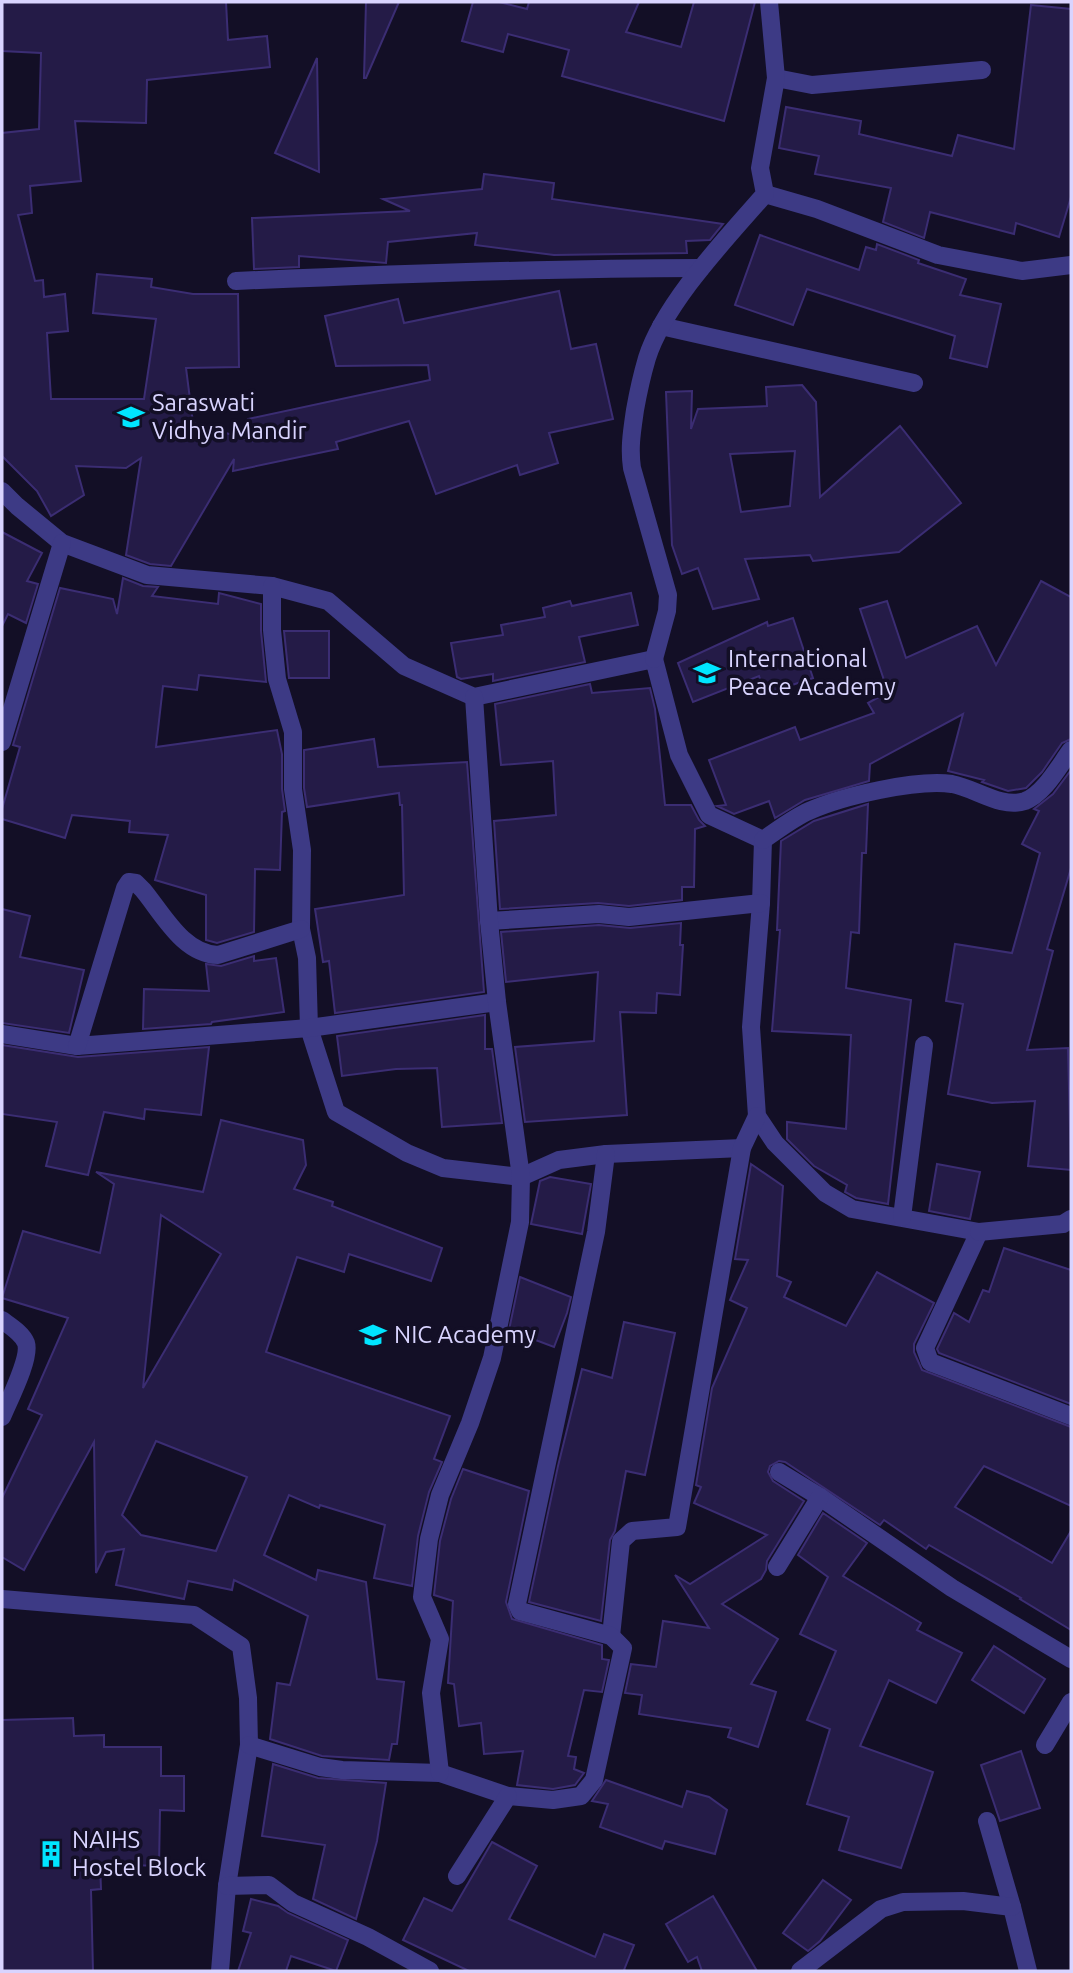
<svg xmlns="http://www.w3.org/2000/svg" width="1073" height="1973" viewBox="0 0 1073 1973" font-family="Ubuntu,sans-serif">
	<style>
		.building { fill: #241b47; stroke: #3b2d73; stroke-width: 2; fill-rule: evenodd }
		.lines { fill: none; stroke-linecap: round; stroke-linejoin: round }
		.minor { stroke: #3d3a85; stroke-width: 18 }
		.labels { text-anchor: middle; stroke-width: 7; stroke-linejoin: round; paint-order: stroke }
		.poi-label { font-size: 24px; fill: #d9d4ff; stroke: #130f26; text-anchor: start }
	</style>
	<rect width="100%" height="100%" fill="#130f26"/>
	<g class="building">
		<path d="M2,2H226L228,40L267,36L270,67L147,80L146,123L75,121L81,181L30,186L32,213L18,215L35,281L43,280L44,297L65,294L68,331L47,333L51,399H144L156,319L93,313L97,274L152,279L151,287L193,294H238L239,367L186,368L193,423L252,441L248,419L430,380L428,365L336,366L325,316L398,299L404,323L559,291L571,349L596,344L613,419L549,433L558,463L520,475L517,465L436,494L409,421L336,442L338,449L233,471L234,459L171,566L150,564L126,555L141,458L126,468L76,466L84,495L51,516L37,491L2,456V133L39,129L41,53L2,51Z"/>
		<path d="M366,2H399L366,78H364Z"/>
		<path d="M473,2H499L527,9L529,2H639L626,32L681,47L694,2H755L724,121L562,76L569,50L508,34L503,52L462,41Z"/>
		<path d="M1031,5L1071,9V197L1059,237L1016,223L1014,234L930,212L924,238L883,222L891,188L815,174L819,156L779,148L786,107L861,121L859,134L952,156L958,135L1014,149Z"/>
		<path d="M317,58L319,172L275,153Z"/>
		<path d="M484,174L554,183L552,199L723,224L710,240L686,241L687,253L554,255L475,245L477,233L388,242L386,263L299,256V267L254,269L252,218L410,211L383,199L482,189Z"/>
		<path d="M760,235L859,270L866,247L876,250L877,244L919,260L918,263L966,279L960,295L1001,304L987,367L950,358L955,336L807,289L793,325L735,305Z"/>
		<path d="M802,385L816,402L820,497L900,426L961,503L899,552L813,561L810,555L745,559L759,599L713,609L698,568L682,574L672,545L666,392L692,391L691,429L698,409L767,406L766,387ZM795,451L790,506L741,512L730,454Z"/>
		<path d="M2,532L42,553L27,581L38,584L26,623L8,614L2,626Z"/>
		<path d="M123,578L143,586L158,587L152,596L218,604L219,593L261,604V631L266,682L199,675L197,690L163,686L156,747L277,730L282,754V789L285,811L282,812L280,870L255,869L254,932L217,943L206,940V895L155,880L168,835L129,832L130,821L72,815L65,838L2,819V809L20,747L13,745L60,588L113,599L117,614Z"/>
		<path d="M1041,581L1071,597V739L1062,743L1042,772L1026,788L1008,791L982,782L984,780L948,771L963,714L870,764L869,781L805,800L775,818L769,801L734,814L717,806L726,805L709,760L795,727L800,740L874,713L868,703L888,692L860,609L887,601L906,658L977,626L996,665Z"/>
		<path d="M631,593L638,625L579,637L585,662L493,681V674L461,679L457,677L451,643L503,635L501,625L545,617L543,608L570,601L572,606Z"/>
		<path d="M793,618L813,678L765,694L759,676L693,702L678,663L767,622L768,626Z"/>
		<path d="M284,631H329V678H289Z"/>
		<path d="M590,684L592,693L650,688L655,709L665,805H691L699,820L705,826L695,829L694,887H682V900L629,906L598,903L500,909L494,821L556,815L553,761L501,765L495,704Z"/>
		<path d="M374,739L378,767L467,762L484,992L335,1013L329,961L323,962L315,909L404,895L402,805H400L399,793L307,807L304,788V750Z"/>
		<path d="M1071,770V868L1047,949L1053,951L1027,1050L1068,1048L1071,1170L1028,1166L1035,1101L992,1103L948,1094L963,1004L946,1001L955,944L1012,953L1040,853L1022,844L1039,811L1034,809L1053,794Z"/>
		<path d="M868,804L866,853H862L859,933L851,932L846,988L911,1000L888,1204L856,1198L845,1192L847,1185L814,1166L787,1139V1122L846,1129L851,1035L772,1031L780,930H777L781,841L814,821Z"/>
		<path d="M2,909L30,916L20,957L84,970L69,1033L2,1023Z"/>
		<path d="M681,923L680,945H683L680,995L657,993L656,1013L620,1012L627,1115L525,1122L515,1047L594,1041L598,972L506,982L501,932L599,925L630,928Z"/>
		<path d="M254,956V961L276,958L284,1012L212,1022L211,1024L143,1029L144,989L209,991L206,964L221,966Z"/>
		<path d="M485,1015V1049H492L502,1123L442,1127L437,1068L396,1069L342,1076L337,1036Z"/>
		<path d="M2,1045L78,1057L209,1047L201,1115L145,1109L144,1119L104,1112L88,1175L46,1166L57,1122L2,1114Z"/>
		<path d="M221,1120L303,1140L306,1165L294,1189L333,1202L332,1206L442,1248L431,1281L349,1254L344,1272L297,1257L266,1352L450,1416L434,1459L442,1462L429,1492L418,1536L412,1586L374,1578L385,1525L320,1505L319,1508L289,1495L264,1555L316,1580L318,1570L366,1582L377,1679L404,1682L397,1744H392L389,1760L322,1756L270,1739L277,1683L290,1685L308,1616L234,1580L232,1590L188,1581L184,1599L116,1585L124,1549L106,1552L96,1573L94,1442L24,1570L2,1557V1498L42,1415L28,1409L68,1318L2,1298L23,1231L100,1253L114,1184L96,1172L203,1192ZM161,1215L221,1254L143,1388ZM156,1441L247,1477L216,1551L141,1535L122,1515Z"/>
		<path d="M751,1164L783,1186L777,1276L791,1282L784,1297L846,1326L877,1272L934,1303L914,1344V1352L922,1370L1071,1427V1506L984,1466L955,1507L1052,1563L1071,1531V1630L1020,1599L1021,1598L929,1545L926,1549L884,1520L880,1525L785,1462L779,1461L770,1466L768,1472L773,1481L804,1501L767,1561L766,1570L761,1579L722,1604L778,1639L751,1684L776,1692L758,1747L728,1737L731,1728L639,1714L642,1695L625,1693L631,1664L656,1667L663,1621L709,1628L675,1575L690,1584L767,1535L694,1503L701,1487L696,1485L712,1388L747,1308L730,1300L748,1260L735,1259Z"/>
		<path d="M937,1164L980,1172L970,1219L929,1211Z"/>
		<path d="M550,1177L591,1184L582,1234L531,1224L540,1181Z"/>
		<path d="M1004,1248L1071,1270V1404L939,1353L937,1349L954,1313L969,1322L983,1290L989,1292Z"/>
		<path d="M520,1277L571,1297L567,1313L554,1347L509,1330Z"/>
		<path d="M624,1322L675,1333L645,1475L626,1471L615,1531L610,1540L601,1621L529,1602L558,1466L582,1369L612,1378Z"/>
		<path d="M463,1469L529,1491L506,1602L512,1619L602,1645V1659L609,1660L602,1692L584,1690L568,1756L576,1757L574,1769L584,1773L575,1785L553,1789L517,1785L523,1751L484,1754L481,1723L459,1726L454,1684L448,1683L453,1601L434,1595L440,1541L451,1499Z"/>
		<path d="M823,1513L867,1543L843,1576L921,1623L917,1630L962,1653L936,1703L889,1680L860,1746L933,1772L901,1868L839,1850L849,1817L807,1804L830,1729L807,1720L836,1651L800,1634L828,1577L798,1555Z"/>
		<path d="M994,1646L1045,1679L1024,1713L972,1680Z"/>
		<path d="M73,1718L74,1736L104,1735V1747H161V1776H184V1811L160,1810L159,1866L100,1864L101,1889L91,1890L93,1971H2V1720Z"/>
		<path d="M1021,1751L1040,1808L1000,1821L981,1765Z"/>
		<path d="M273,1764L318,1778L386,1783L377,1841L356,1919L313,1899L325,1845L262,1836Z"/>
		<path d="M606,1780L682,1807L687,1791L709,1797L727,1810L715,1854L665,1841L662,1849L600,1827L608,1804L592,1801Z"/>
		<path d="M492,1842L537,1866L509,1919L595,1957L604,1934L634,1945L624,1970L626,1971H469L403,1940L424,1898L452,1911Z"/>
		<path d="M823,1880L851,1900L820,1941L808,1951L783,1933Z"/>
		<path d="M713,1896L757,1971H702L697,1957L688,1962L666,1924Z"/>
		<path d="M251,1899L278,1906L288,1913L348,1940L336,1971L291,1956L286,1971H238L251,1933L243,1931Z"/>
	</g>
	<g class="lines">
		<g class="minor">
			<path d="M776,78L812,85L982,70"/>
			<path d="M765,194L817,209L938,255L1022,271L1071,265"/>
			<path d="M236,281C391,274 546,268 701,268"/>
			<path d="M661,326L914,383"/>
			<path d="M2,491L17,506L62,543L147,575L272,586L328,601L404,666L474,697L654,659L679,755L709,815L763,840L761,903L751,1027L757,1116L775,1143L825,1193L852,1209L979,1232L925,1348L930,1362L1071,1416"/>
			<path d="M272,586V630L277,679L293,732V789L302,850L301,929L307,958L309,1028L336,1112L407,1153L443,1168L521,1177L559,1160L606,1154L742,1148"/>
			<path d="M654,659L667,611L668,595L632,468C629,448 632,431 635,410C638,393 642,375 647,358C665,302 726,239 765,194L760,168L776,78L769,2"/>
			<path d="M2,742L62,543"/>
			<path d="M763,840C778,830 793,818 809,811C843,796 916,779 952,784C975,788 1001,809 1025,801C1044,794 1059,766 1071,750"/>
			<path d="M489,921L599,914L629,917L761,903"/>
			<path d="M2,1034L77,1046L309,1028L497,1002"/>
			<path d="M77,1046L125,888L129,882L136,883L143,890C163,914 183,954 218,955L301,929"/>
			<path d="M902,1217L924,1045"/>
			<path d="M979,1232L1063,1224L1071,1219"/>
			<path d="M2,1320C10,1326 22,1333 26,1343C31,1358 8,1402 2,1417"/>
			<path d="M779,1472L820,1497L952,1588L1071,1659"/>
			<path d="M777,1567L820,1497"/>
			<path d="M2,1599L194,1615L241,1646L248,1698L249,1745L227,1886L220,1971"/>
			<path d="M611,1636L621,1541L632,1531L677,1527L742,1148L757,1116"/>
			<path d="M249,1745L320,1767L342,1770L440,1773L508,1796L553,1800L581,1796L594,1780L623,1648L611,1636L520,1611L517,1604L596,1232L606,1154"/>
			<path d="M1045,1745L1071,1702"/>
			<path d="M440,1773L431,1693L440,1639L422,1597L429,1539L440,1495L470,1423L492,1358L520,1222L521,1177L497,1002L489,921L474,697"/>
			<path d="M987,1821L1012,1907L1028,1971"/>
			<path d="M457,1876L508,1796"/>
			<path d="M227,1886L269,1885L293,1903L368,1937L430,1971"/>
			<path d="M800,1971L881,1909L903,1902L963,1901L1012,1907"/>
		</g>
	</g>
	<defs>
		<symbol id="school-bare" viewBox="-9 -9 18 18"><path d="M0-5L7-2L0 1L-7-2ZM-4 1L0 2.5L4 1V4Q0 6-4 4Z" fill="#00e5ff" stroke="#130f26" stroke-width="2.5" paint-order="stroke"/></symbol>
		<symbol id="building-bare" viewBox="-9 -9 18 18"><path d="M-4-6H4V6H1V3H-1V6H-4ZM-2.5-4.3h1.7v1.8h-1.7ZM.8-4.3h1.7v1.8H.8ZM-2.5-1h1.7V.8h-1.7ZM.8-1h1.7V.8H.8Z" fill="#00e5ff" stroke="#130f26" stroke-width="2.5" paint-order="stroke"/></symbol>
	</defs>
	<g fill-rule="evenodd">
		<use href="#school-bare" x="112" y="398" width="38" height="38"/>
		<use href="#school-bare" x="688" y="654" width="38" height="38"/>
		<use href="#school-bare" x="354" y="1316" width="38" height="38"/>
		<use href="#building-bare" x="32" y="1835" width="38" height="38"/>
	</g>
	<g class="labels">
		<g class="poi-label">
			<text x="152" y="411">Saraswati<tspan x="152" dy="28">Vidhya Mandir</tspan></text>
			<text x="728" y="667">International<tspan x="728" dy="28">Peace Academy</tspan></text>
			<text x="394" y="1343">NIC Academy</text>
			<text x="72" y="1848">NAIHS<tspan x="72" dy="28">Hostel Block</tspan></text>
		</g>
	</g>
	<rect width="1073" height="1973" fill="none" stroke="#d9d4ff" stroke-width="7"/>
</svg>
